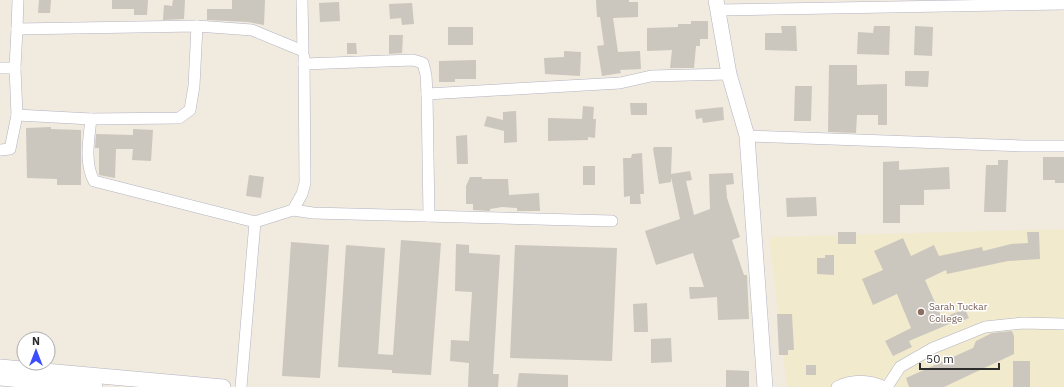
<svg xmlns="http://www.w3.org/2000/svg" width="1064" height="387" viewBox="0 0 1064 387" font-family="'IBM Plex Sans',sans-serif">
	<style>
		.education { fill: #f2eacd }
		.building { fill: #cbc7be }
		.lines { fill: none; stroke-linecap: round; stroke-linejoin: round }
		.street-casing { stroke: #b3b3c2; stroke-width: 12 }
		.secondary-casing { stroke: #b3b3c2; stroke-width: 16 }
		.street { stroke: #fff; stroke-width: 11 }
		.secondary { stroke: #fff; stroke-width: 15 }
		.education-dot { fill: #8d6e63; stroke: #fff; stroke-width: 1.5 }
		.labels { text-anchor: middle; stroke-width: 3; stroke-linejoin: round; paint-order: stroke }
		.education-label { font-size: 10px; fill: #785e54; stroke: #fff; text-anchor: start }
	</style>
	<rect width="100%" height="100%" fill="#f0eadf"/>
	<path class="education" d="M1064,229V387H787L769,237Z"/>
	<g class="building">
		<path d="M39,0H51L50,13H38Z"/>
		<path d="M112,0H148L147,15H134V9H112Z"/>
		<path d="M173,0H185L184,19L163,20L164,5L172,6Z"/>
		<path d="M232,0H265L264,25L248,22L207,20V9H232Z"/>
		<path d="M596,0H629V2H638V17L613,18L618,52L640,51L641,69L620,70L621,73L602,76L597,46L604,45L600,17H597Z"/>
		<path d="M339,2L340,21L320,22L319,3Z"/>
		<path d="M412,3L414,24L402,25L401,18L390,19L389,4Z"/>
		<path d="M691,21H708V39H700V46H696L694,68H670L672,50L647,51V28L678,27V24H691Z"/>
		<path d="M781,26H796L797,51L765,50V33H782Z"/>
		<path d="M874,26H890L889,55L857,54L858,32L873,33Z"/>
		<path d="M915,26L933,27L932,56L914,55Z"/>
		<rect x="448" y="27" width="25" height="18"/>
		<path d="M389,35H403L402,53L389,54Z"/>
		<path d="M347,43H356L357,54H347Z"/>
		<path d="M564,51L581,52L580,76L545,74L544,58L564,57Z"/>
		<path d="M476,60V79H455V82H439V61Z"/>
		<path d="M829,65H857V85L887,84V125H878V115H857L856,133L828,132Z"/>
		<path d="M905,71H929L928,87L905,86Z"/>
		<path d="M795,86H812L811,121H794Z"/>
		<path d="M630,103H647V115H631Z"/>
		<path d="M583,106L594,107L593,119H596L595,138L588,137V140L548,141V118L582,119Z"/>
		<path d="M723,107L724,120L703,123L702,118L696,119L695,110Z"/>
		<path d="M516,111L517,142L504,143V131L484,126L487,116L503,120V112Z"/>
		<path d="M51,127V129L81,130V185H57V179L27,178L26,128Z"/>
		<path d="M133,129L153,130L151,161L132,160L133,149H116L115,178L99,175V148H95L96,134L133,135Z"/>
		<path d="M467,135L468,164H457L456,136Z"/>
		<path d="M654,147H672L671,174L690,171L692,180L686,181L694,215L710,209L709,174L733,173L734,184L726,185L727,198L740,237L732,240L744,275H747L749,319L718,320L717,297L690,299L689,287H704L693,253L656,265L645,231L680,219L671,177V182L659,184L653,149Z"/>
		<path d="M642,153L644,194H640L641,204H630V196L624,197L623,158H631L632,154Z"/>
		<path d="M1043,157H1064V183H1055V180H1043Z"/>
		<path d="M998,160H1008L1006,212H984L986,165H998Z"/>
		<path d="M899,161V170L949,167L950,189L924,190V205H900V223H883V162Z"/>
		<rect x="583" y="166" width="12" height="19"/>
		<path d="M249,175L264,177L261,198L246,196Z"/>
		<path d="M470,177H482V179H508L509,195L539,193L540,211H517V208L502,207L490,209V211L473,210V204H466V186Z"/>
		<path d="M816,197L817,216L787,217L786,198Z"/>
		<rect x="838" y="232" width="18" height="12"/>
		<path d="M1027,232H1039L1040,259L1008,261L947,274L946,270L925,280L942,318L965,309L969,318L955,324L954,322L909,341L912,347L893,356L885,341L911,328L897,294L873,305L862,279L883,270L874,251L903,238L911,256L934,245L939,256L982,247L983,251L1011,244L1028,243Z"/>
		<path d="M401,240L441,243L431,375L392,373V370L338,367L346,245L385,248L378,354L393,355Z"/>
		<path d="M291,242L329,245L320,378L282,376Z"/>
		<path d="M456,244L469,245V253L500,255L493,374H499L498,387H468L469,363L450,361L451,340L469,341L472,292L455,291Z"/>
		<path d="M515,245L617,248L612,361L510,358Z"/>
		<path d="M825,255H834V275L817,274V258H825Z"/>
		<path d="M647,303L648,332H634L633,304Z"/>
		<path d="M777,314H792L794,350H788V355H779Z"/>
		<path d="M1012,331L1014,336V354L944,387H909L906,378L973,348L976,341L992,333Z"/>
		<path d="M671,338L672,362L651,363V339Z"/>
		<rect x="1013" y="361" width="17" height="26"/>
		<rect x="806" y="365" width="10" height="10"/>
		<path d="M726,370L749,371V387H726Z"/>
		<path d="M519,373L568,375V387H517Z"/>
	</g>
	<g class="lines">
		<defs>
			<g id="street">
				<path d="M18,0L17,29L197,26L252,30L303,51L302,0"/>
				<path d="M718,10L1064,4"/>
				<path d="M197,26L194,86L190,110L179,118L91,119C89,138 84,163 94,181L255,222"/>
				<path d="M304,64L413,60L423,63L426,75L427,94L620,83L651,76L729,74"/>
				<path d="M0,68H15"/>
				<path d="M427,94L429,216"/>
				<path d="M17,115L91,119"/>
				<path d="M747,136L1024,146H1064"/>
				<path d="M0,150L10,149L17,115L15,68L17,29"/>
				<path d="M293,210L313,213L612,221"/>
				<path d="M241,387L255,222L293,210L302,194L305,183L304,57"/>
				<path d="M837,387C853,379 869,380 885,387"/>
				<path d="M887,387L900,367L933,348L985,327L1023,323L1064,324"/>
			</g>
			<g id="secondary">
				<path d="M716,0L729,74L747,136L765,387"/>
				<path d="M0,367L223,387"/>
				<path d="M0,378L95,387"/>
			</g>
		</defs>
		<use href="#street" class="street-casing"/>
		<use href="#secondary" class="secondary-casing"/>
		<use href="#street" class="street"/>
		<use href="#secondary" class="secondary"/>
	</g>
	<circle class="education-dot" cx="921" cy="312" r="4"/>
	<g class="labels">
		<g class="education-label">
			<text x="929" y="310">Sarah Tuckar<tspan x="929" dy="12">College</tspan></text>
		</g>
	</g>
	<g transform="translate(36 351)"><circle r="19" fill="#ffffff" stroke="#ababab"/>
	<path d="M0-3L7 15L0 10L-7 15Z" fill="#3c4dff"/>
	<text y="-6" font-size="11" font-weight="bold" text-anchor="middle" fill="#2d2d2d">N</text>
	</g>
	<path d="M920 363v6h79v-6" fill="none" stroke="#2d2d2d" stroke-width="2"/>
	<text x="926" y="363" font-size="12" fill="#2d2d2d" stroke="#ffffff" stroke-width="3" paint-order="stroke">50 m</text>
</svg>
